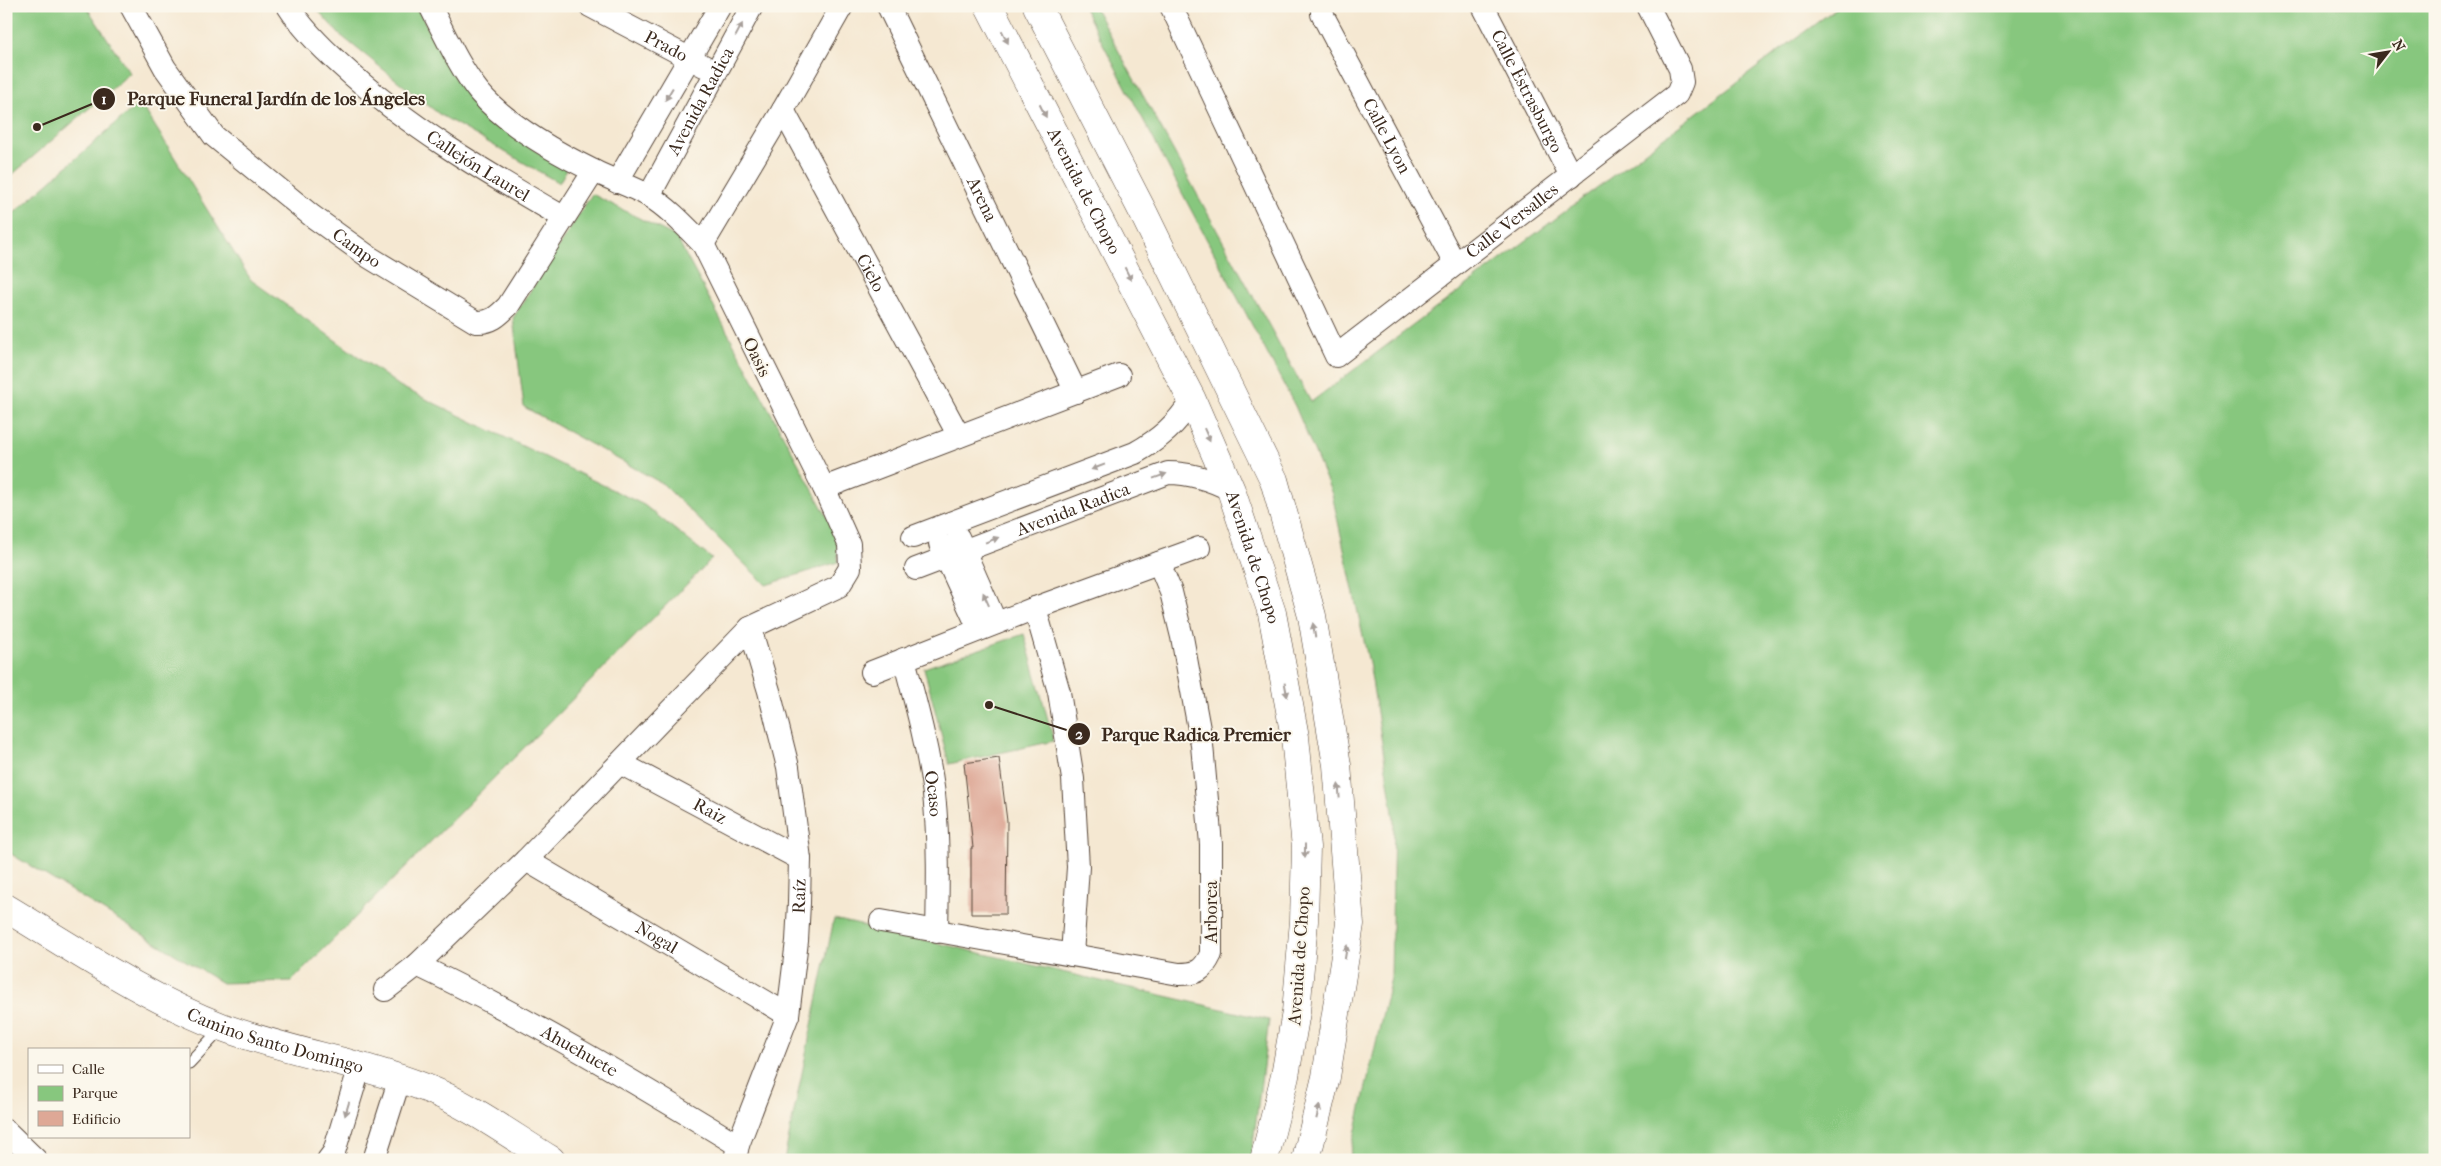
<svg xmlns="http://www.w3.org/2000/svg" width="2441" height="1166" viewBox="0 0 2441 1166" font-family="'IM FELL French Canon',serif">
	<style>
		.green { fill: #87c77e; stroke: #61784e }
		.building { fill: #dea896 }
		.lines { fill: none; stroke-linecap: round; stroke-linejoin: round }
		.lane-casing { stroke: #574639; stroke-width: 13 }
		.street-casing { stroke: #574639; stroke-width: 24 }
		.secondary-casing { stroke: #574639; stroke-width: 29 }
		.lane { stroke: #fff; stroke-width: 11 }
		.street { stroke: #fff; stroke-width: 22 }
		.secondary { stroke: #fff; stroke-width: 28 }
		.oneway { fill: #a79f9a }
		.labels { text-anchor: middle; stroke-width: 4; stroke-linejoin: round; paint-order: stroke }
		.street-label { font-size: 18px; fill: #3b2a1e; stroke: #fbf7ec }
		.leader { fill: none; stroke: #3b2a1e; stroke-width: 2 }
		.callout-dot { fill: #3b2a1e; stroke: #fbf7ec; stroke-width: 2 }
		.mark-label { font-size: 15px; text-anchor: middle; font-weight: bold; fill: #fff }
		.callout-label { font-size: 19px; text-anchor: middle; font-weight: bold; fill: #3b2a1e; stroke: #fbf7ec; stroke-width: 4; stroke-linejoin: round; paint-order: stroke }
	</style>
	<rect width="100%" height="100%" fill="#fbf7ec"/>
	<filter id="ink" filterUnits="userSpaceOnUse"><feTurbulence type="fractalNoise" baseFrequency=".02" numOctaves="2"/><feDisplacementMap in="SourceGraphic" scale="10" xChannelSelector="R" yChannelSelector="G"/><feConvolveMatrix kernelMatrix="1 2 1 2 8 2 1 2 1" color-interpolation-filters="sRGB"/></filter>
	<filter id="wash" filterUnits="userSpaceOnUse"><feTurbulence type="fractalNoise" baseFrequency=".0096" numOctaves="4" result="noise"/><feDisplacementMap in="SourceGraphic" scale="20" xChannelSelector="R" yChannelSelector="G"/><feGaussianBlur stdDeviation="1.12" result="paint"/><feColorMatrix in="noise" values="0 0 0 0 0 0 0 0 0 0 0 0 0 0 0 0 0 1.4 0 .05"/><feComposite in="paint" operator="in"/></filter>
	<g filter="url(#wash)">
		<rect width="100%" height="100%" fill="#f5e8d2"/>
		<g class="green">
			<path d="M6,6H86L130,73L6,180Z"/>
			<path d="M318,6H417C433,38 448,72 471,100C496,130 534,149 567,169L559,183L439,114L339,34L316,8Z"/>
			<path d="M1083,6H1094L1311,402L1839,6H2435V1160H1349L1391,978L1394,819L1370,668L1332,494L1295,406Z"/>
			<path d="M140,102L251,280L401,387L644,505L712,559L292,981L222,983L6,851V220Z"/>
			<path d="M592,194L676,237L836,533L838,562L766,585L663,484L524,407L513,318Z"/>
			<path d="M1024,634L1054,741L949,764L924,668Z"/>
			<path d="M834,919L1269,1020L1251,1160H784Z"/>
		</g>
		<g id="blocks">
			<path class="building" d="M999,758L1007,821L1006,914H971V848H973L964,763Z"/>
		</g>
	</g>
	<g filter="url(#ink)">
		<use href="#blocks" fill-opacity="0" stroke="#574639" stroke-width="1"/>
		<g class="lines">
			<defs>
				<path id="lane" d="M189,1063L222,1028"/>
				<g id="street">
					<path id="s1" d="M131,6L165,68L214,136L312,216L369,257L476,322C491,323 498,316 508,306L594,171"/>
					<path id="s2" d="M288,6C302,28 322,48 341,65C408,127 485,172 563,217"/>
					<path id="s3" d="M590,6L704,66"/>
					<path id="s4" d="M888,6L1076,392"/>
					<path id="s5" d="M1171,6L1336,356L1677,94L1682,82L1680,69L1648,6"/>
					<path id="s6" d="M1322,6V14L1455,264"/>
					<path id="s7" d="M1483,6L1571,176"/>
					<path id="s8" d="M783,110L959,436"/>
					<path d="M617,182L720,6"/>
					<path id="s9" d="M649,196L752,6"/>
					<path d="M703,244L783,110L842,6"/>
					<path d="M824,488L1119,375"/>
					<path d="M913,537L1135,453C1160,439 1177,424 1192,400"/>
					<path d="M958,537L996,623"/>
					<path d="M940,544L979,629"/>
					<path id="s10" d="M916,569L1168,473C1191,473 1210,479 1231,490"/>
					<path d="M1035,608L1059,692L1073,779L1078,867L1072,955"/>
					<path id="s11" d="M904,659C916,704 928,748 934,794C939,840 938,886 937,932"/>
					<path d="M872,672L1035,608L1199,548"/>
					<path id="s12" d="M620,763L800,859"/>
					<path id="s13" d="M526,860L788,1015"/>
					<path d="M881,921L1179,974C1197,974 1203,971 1211,954V844L1202,745L1182,637L1171,592L1159,563"/>
					<path id="s14" d="M417,965C528,1018 633,1081 738,1145"/>
					<path d="M385,990L417,965L526,860L750,628L839,586L850,568L849,544L824,488L703,244C686,227 670,209 649,196C632,186 612,180 594,171C557,153 506,124 479,92C459,67 445,35 430,6"/>
					<path d="M6,1131L36,1160"/>
					<path d="M328,1160L334,1152L360,1066"/>
					<path d="M374,1160L400,1078"/>
					<path id="s15" d="M735,1160L738,1145L788,1015L797,941L799,903L800,859L788,767L769,691L750,628"/>
				</g>
				<g id="secondary">
					<path id="s16" d="M989,6L1192,400L1231,490L1272,613L1295,737L1306,847L1304,921L1296,1012L1285,1076L1264,1160"/>
					<path d="M1037,6L1143,212L1274,480L1312,616L1337,765L1350,924L1326,1077L1306,1160"/>
					<path id="s17" d="M6,908C76,950 146,998 222,1027C289,1052 360,1062 426,1088C470,1105 510,1135 551,1160"/>
				</g>
			</defs>
			<use href="#lane" class="lane-casing"/>
			<use href="#street" class="street-casing"/>
			<use href="#secondary" class="secondary-casing"/>
			<use href="#lane" class="lane"/>
			<use href="#street" class="street"/>
			<use href="#secondary" class="secondary"/>
		</g>
		<defs><path id="oneway-solid" d="M-6-.8H1V-3.2L6.5 0L1 3.2V.8H-6Z" transform="scale(1.25)"/></defs>
		<g class="oneway">
			<use href="#oneway-solid" transform="translate(739 30) rotate(-62)"/>
			<use href="#oneway-solid" transform="translate(1005 37) rotate(63)"/>
			<use href="#oneway-solid" transform="translate(669 94) rotate(121)"/>
			<use href="#oneway-solid" transform="translate(1043 111) rotate(63)"/>
			<use href="#oneway-solid" transform="translate(1128 274) rotate(63)"/>
			<use href="#oneway-solid" transform="translate(1207 435) rotate(66)"/>
			<use href="#oneway-solid" transform="translate(1098 467) rotate(159)"/>
			<use href="#oneway-solid" transform="translate(1160 476) rotate(-20)"/>
			<use href="#oneway-solid" transform="translate(992 540) rotate(-21)"/>
			<use href="#oneway-solid" transform="translate(986 599) rotate(-114)"/>
			<use href="#oneway-solid" transform="translate(1314 630) rotate(-100)"/>
			<use href="#oneway-solid" transform="translate(1286 690) rotate(79)"/>
			<use href="#oneway-solid" transform="translate(1339 791) rotate(-95)"/>
			<use href="#oneway-solid" transform="translate(1305 851) rotate(90)"/>
			<use href="#oneway-solid" transform="translate(1346 952) rotate(-81)"/>
			<use href="#oneway-solid" transform="translate(347 1109) rotate(107)"/>
			<use href="#oneway-solid" transform="translate(1318 1112) rotate(-77)"/>
		</g>
	</g>
	<g class="labels">
		<g class="street-label">
			<text dy="6" stroke="none"><textPath href="#s3" startOffset="86">Prado</textPath></text>
			<text dy="6" stroke="none"><textPath href="#s7" startOffset="96">Calle Estrasburgo</textPath></text>
			<text dy="6" stroke="none"><textPath href="#s9" startOffset="108">Avenida Radica</textPath></text>
			<text dy="6" stroke="none"><textPath href="#s6" startOffset="146">Calle Lyon</textPath></text>
			<text dy="6" stroke="none"><textPath href="#s2" startOffset="250">Callejón Laurel</textPath></text>
			<text dy="6" stroke="none"><textPath href="#s16" startOffset="208">Avenida de Chopo</textPath></text>
			<text dy="6" stroke="none"><textPath href="#s4" startOffset="215">Arena</textPath></text>
			<text dy="6" stroke="none"><textPath href="#s5" startOffset="609">Calle Versalles</textPath></text>
			<text dy="6" stroke="none"><textPath href="#s1" startOffset="336">Campo</textPath></text>
			<text dy="6" stroke="none"><textPath href="#s8" startOffset="185">Cielo</textPath></text>
			<text transform="translate(757 357) rotate(64)" y="6">Oasis</text>
			<text dy="6" stroke="none"><textPath href="#s10" startOffset="168">Avenida Radica</textPath></text>
			<text dy="6" stroke="none"><textPath href="#s16" startOffset="612">Avenida de Chopo</textPath></text>
			<text dy="6" stroke="none"><textPath href="#s11" startOffset="138">Ocaso</textPath></text>
			<text dy="6" stroke="none"><textPath href="#s12" startOffset="102">Raiz</textPath></text>
			<text dy="6" stroke="none"><textPath href="#s15" startOffset="274">Raíz</textPath></text>
			<text transform="translate(1211 912) rotate(-90)" y="6">Arborea</text>
			<text dy="6" stroke="none"><textPath href="#s13" startOffset="152">Nogal</textPath></text>
			<text transform="translate(1299 956) rotate(-86)" y="6">Avenida de Chopo</text>
			<text dy="6" stroke="none"><textPath href="#s17" startOffset="302">Camino Santo Domingo</textPath></text>
			<text dy="6" stroke="none"><textPath href="#s14" startOffset="184">Ahuehuete</textPath></text>
		</g>
	</g>
	<path class="leader" d="M37 127L104 99M989 705L1079 734"/>
	<g class="callout-dot">
		<circle cx="37" cy="127" r="5"/>
		<circle cx="989" cy="705" r="5"/>
		<circle cx="104" cy="99" r="12"/>
		<circle cx="1079" cy="734" r="12"/>
	</g>
	<g class="mark-label">
		<text x="104" y="104">1</text>
		<text x="1079" y="739">2</text>
	</g>
	<g class="callout-label">
		<text x="276" y="105">Parque Funeral Jardín de los Ángeles</text>
		<text x="1196" y="741">Parque Radica Premier</text>
	</g>
	<rect width="2441" height="1166" fill="none" stroke="#fbf7ec" stroke-width="25"/>
	<rect x="28" y="1048" width="162" height="90" fill="#fbf7ec" stroke="#aea59a"/>
	<rect x="38" y="1065" width="25" height="8" fill="#ffffff" stroke="#aea59a"/>
	<text x="72" y="1074" font-size="15" fill="#3b2a1e">Calle</text>
	<rect x="38" y="1086" width="25" height="15" fill="#87c77e" stroke="#aea59a"/>
	<text x="72" y="1098" font-size="15" fill="#3b2a1e">Parque</text>
	<rect x="38" y="1111" width="25" height="15" fill="#dea896" stroke="#aea59a"/>
	<text x="72" y="1124" font-size="15" fill="#3b2a1e">Edificio</text>
	<g transform="translate(2388 52) rotate(59)" stroke="#fbf7ec" stroke-width="4" paint-order="stroke">
	<path d="M0-4L9 19L0 12L-9 19Z" fill="#3b2a1e"/>
	<text y="-8" font-size="14" font-weight="bold" text-anchor="middle" fill="#3b2a1e">N</text>
	</g>
</svg>
